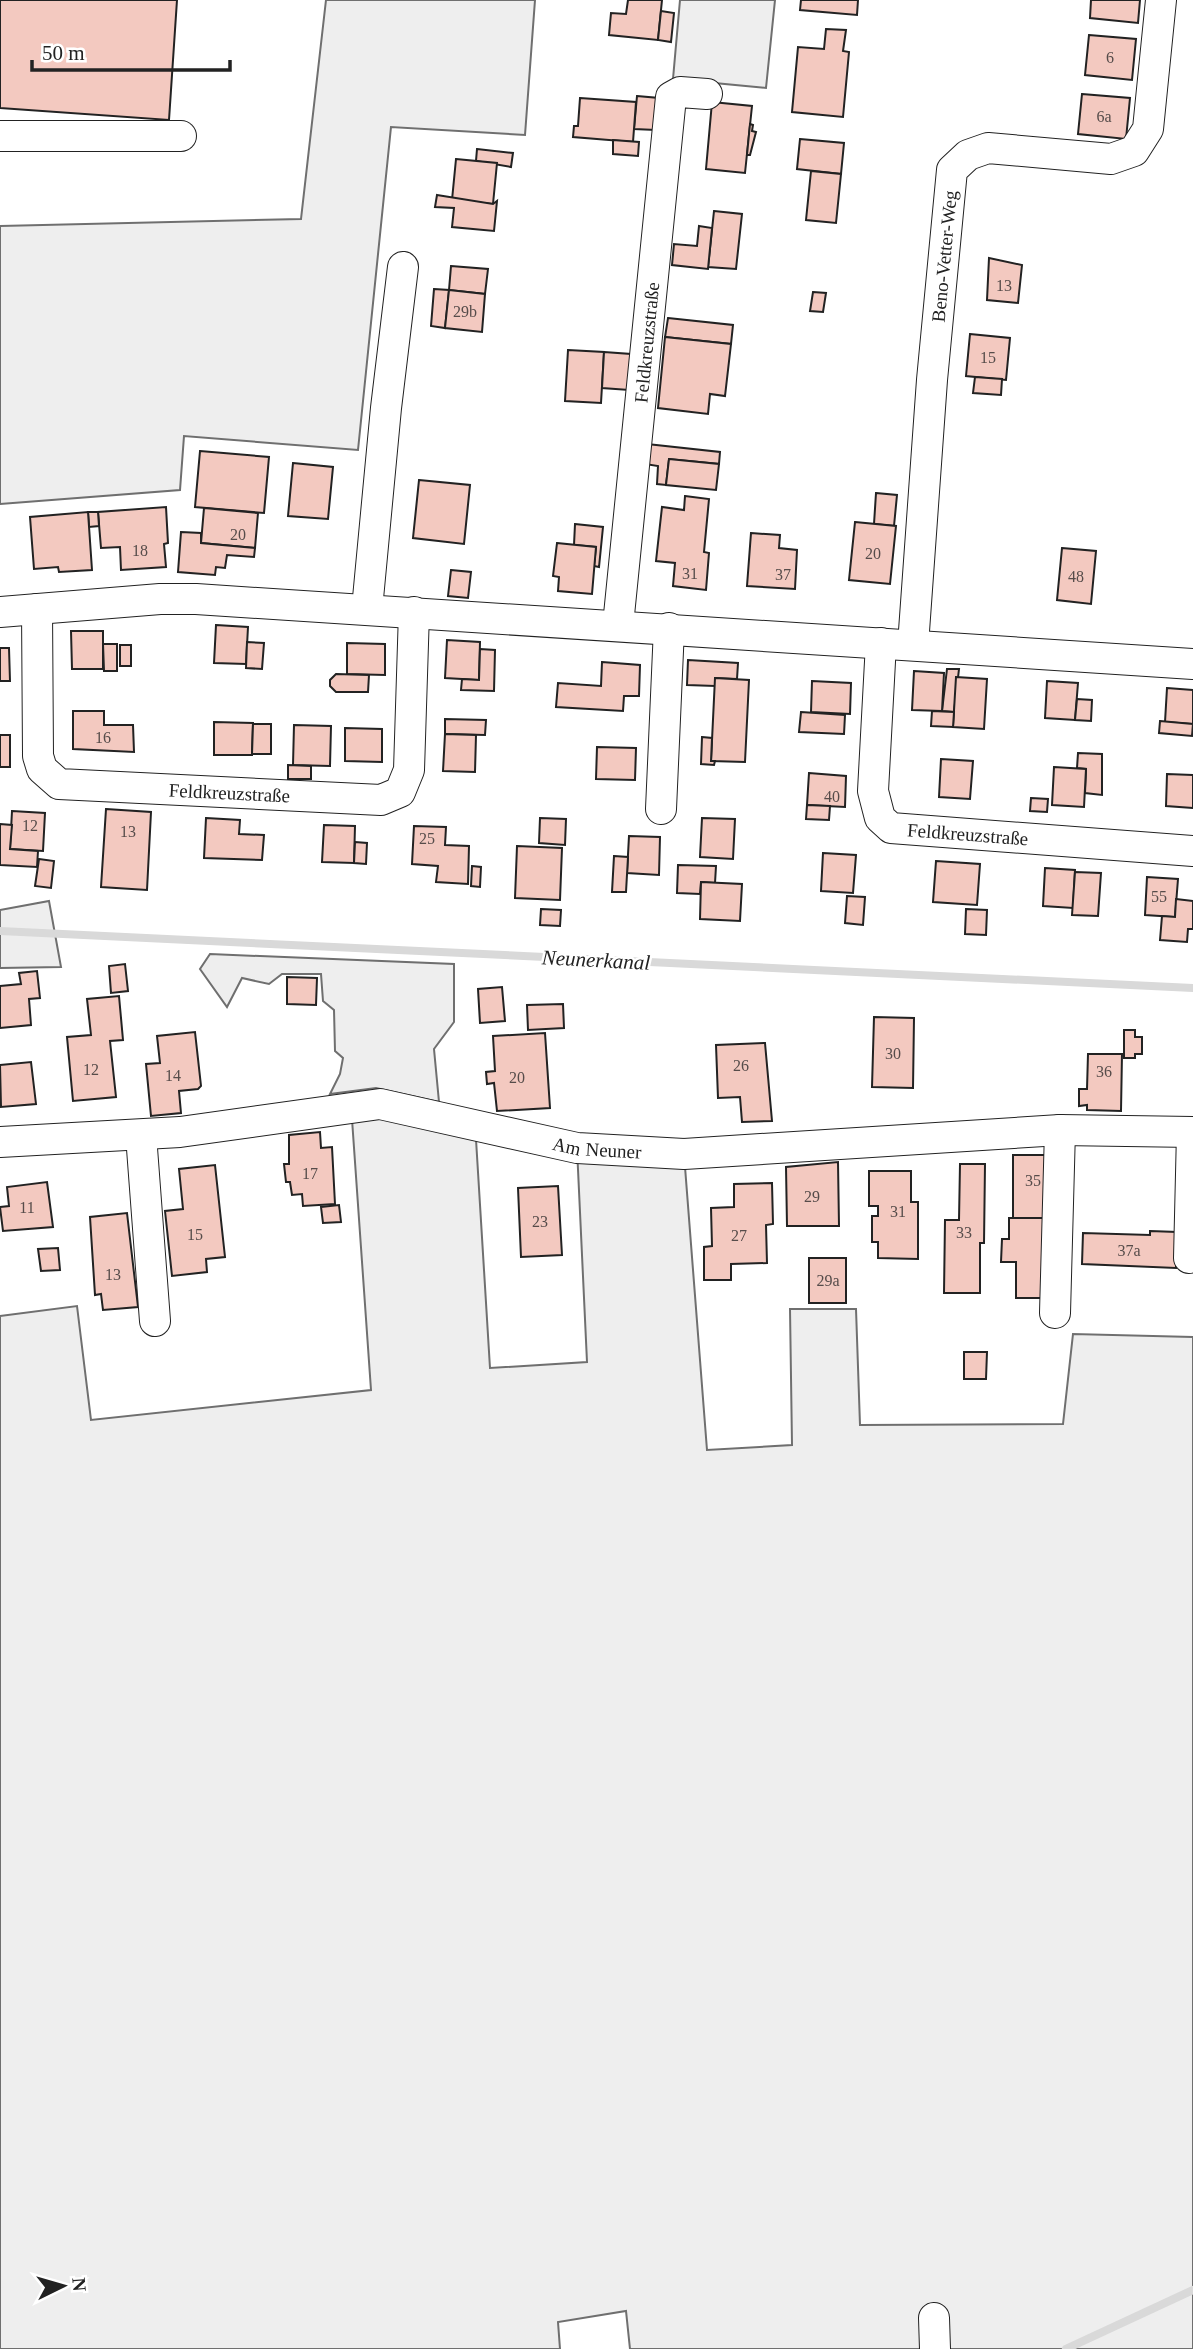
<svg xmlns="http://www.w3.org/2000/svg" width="1193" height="2349" viewBox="0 0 1193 2349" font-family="'Times New Roman',serif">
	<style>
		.green { fill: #eee; stroke: #6f6f6f; stroke-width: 2 }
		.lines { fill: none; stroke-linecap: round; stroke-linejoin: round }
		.stream { stroke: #d9d9d9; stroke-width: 8 }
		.building { fill: #f3c9c0; stroke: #222; stroke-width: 2 }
		.minor-casing { stroke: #222; stroke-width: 32 }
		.minor { stroke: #fff; stroke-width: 30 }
		.labels { text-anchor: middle; stroke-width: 5; stroke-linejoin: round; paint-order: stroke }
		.number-label { font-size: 16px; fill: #564c4a }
		.street-label { font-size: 19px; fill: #222; stroke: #fff }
		.water-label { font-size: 21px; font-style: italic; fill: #222; stroke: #fff }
	</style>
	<rect width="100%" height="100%" fill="#fff"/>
	<g class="green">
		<path d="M326,0H535L525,135L391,127L358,450L184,436L180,490L0,504V226L301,219Z"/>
		<path d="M680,0H775L766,88L673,79Z"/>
		<path d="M49,901L61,967L0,968V910Z"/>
		<path d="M210,954L454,964V1022L434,1049L439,1102L376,1088L330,1094L340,1074L343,1058L335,1051L334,1010L323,1001L321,974H282L269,984L242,978L227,1007L200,969Z"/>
		<path d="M351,1105L475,1123L490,1368L587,1362L577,1148L684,1154L707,1450L792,1445L790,1309H856L860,1425L1063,1424L1073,1334L1193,1337V2349H630L626,2311L558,2322L560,2349H0V1316L77,1306L91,1420L371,1390Z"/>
	</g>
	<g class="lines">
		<g class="stream">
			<path d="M0,931L1193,988"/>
			<path d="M1066,2349L1193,2290"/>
		</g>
	</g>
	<g class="building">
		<path d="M0,0H177L169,120L0,108Z"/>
		<path d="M628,0H662L658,40L609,35L611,13L626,14Z"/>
		<path d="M801,0H858L857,15L800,10Z"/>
		<path d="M1091,0H1140L1138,23L1090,18Z"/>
		<path d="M661,11L674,13L671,42L658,40Z"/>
		<path d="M826,29L846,30L843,51L849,52L843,117L792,112L798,47L824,49Z"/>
		<path d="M1089,35L1136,39L1132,80L1085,75Z"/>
		<path d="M1082,94L1130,98L1126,139L1078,134Z"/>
		<path d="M637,96L659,98L656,130L634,129Z"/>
		<path d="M580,98L636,102L633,142L573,137L574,126H578Z"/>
		<path d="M712,102L752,106L745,173L706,169Z"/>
		<path d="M750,124L753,125L752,131L756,132L750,155H747Z"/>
		<path d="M800,139L844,143L841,174L797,169Z"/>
		<path d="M613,140L639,142L638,156L613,154Z"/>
		<path d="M477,149L513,153L511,167L476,161Z"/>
		<path d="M456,159L497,163L493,204L452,200Z"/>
		<path d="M811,171L841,174L836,223L806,220Z"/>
		<path d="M437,195L493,204L497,201L494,231L452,227L454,208L435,207Z"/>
		<path d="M714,211L742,214L736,269L708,267Z"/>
		<path d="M699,226L712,228L708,269L672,265L674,244L697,246Z"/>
		<path d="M989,258L1022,265L1018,303L987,300Z"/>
		<path d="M451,266L488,269L485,294L449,290Z"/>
		<path d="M434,289L449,290L445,328L431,326Z"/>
		<path d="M449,290L485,294L482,332L445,328Z"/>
		<path d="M813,292L826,293L823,312L810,311Z"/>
		<path d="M668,318L733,325L731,344L665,337Z"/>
		<path d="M970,334L1010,338L1006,380L966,376Z"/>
		<path d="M665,337L731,344L725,396L710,394L708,414L658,408Z"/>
		<path d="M568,350L604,352L601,403L565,401Z"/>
		<path d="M604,352L631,354L629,390L602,388Z"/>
		<path d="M975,377L1002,379L1001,395L973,393Z"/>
		<path d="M647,444L720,452L719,464L669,459L666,485L657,484L658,466L645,464Z"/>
		<path d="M200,451L269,457L264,513L195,507Z"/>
		<path d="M669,459L719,464L716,490L666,485Z"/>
		<path d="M293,463L333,467L328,519L288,516Z"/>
		<path d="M419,480L470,485L464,544L413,538Z"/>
		<path d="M876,493L897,495L894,526L874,524Z"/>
		<path d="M685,496L709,499L704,552L709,553L706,590L673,586L675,563L656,561L662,507L684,510Z"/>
		<path d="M166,507L168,543L164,544L166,567L121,570L120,547L101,548L98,512Z"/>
		<path d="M204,508L258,513L255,548L201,543Z"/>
		<path d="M88,512H98L99,526L89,527Z"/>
		<path d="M88,512L92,570L59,572L58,567L34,569L30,517Z"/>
		<path d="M855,522L896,526L890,584L849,580Z"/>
		<path d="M575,524L603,527L599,567L594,566L596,547L574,545Z"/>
		<path d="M181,532L201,533V543L255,548L254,557L227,555L225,568L216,567L215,575L178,572Z"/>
		<path d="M751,533L780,535L779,548L797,550L795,589L747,586Z"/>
		<path d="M557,543L596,547L592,594L558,591L559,577L553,576Z"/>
		<path d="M1062,548L1096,551L1091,604L1057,600Z"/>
		<path d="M451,570L471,572L468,598L448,596Z"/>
		<path d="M216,625L248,627L246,664L214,663Z"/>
		<path d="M71,631H103V669H72Z"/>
		<path d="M447,640L480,642L479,680L445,678Z"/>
		<path d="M247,642L264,643L262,669L246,668Z"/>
		<path d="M347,643L385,644V675L347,674Z"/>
		<path d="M103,644H117V671H104Z"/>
		<rect x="120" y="645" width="11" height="21"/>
		<path d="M0,648H9L10,681H0Z"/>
		<path d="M480,649L495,650L494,691L461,690L462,679L479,680Z"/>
		<path d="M688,660L738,663L737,679L715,678V686L687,685Z"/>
		<path d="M602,662L640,665L639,696H624L623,711L556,707L558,683L601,686Z"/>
		<path d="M947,669H959L954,712L942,711Z"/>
		<path d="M914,671L944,673L942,711L912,710Z"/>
		<path d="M336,674L369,675L368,692H336L330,686V680Z"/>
		<path d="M956,677L987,679L984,729L953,727Z"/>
		<path d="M715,678L749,680L745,762L711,761Z"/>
		<path d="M812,681L851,683L850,714L811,712Z"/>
		<path d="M1047,681L1078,683L1075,720L1045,718Z"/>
		<path d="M1167,688L1193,690V724L1165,722Z"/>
		<path d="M1077,699L1092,700L1091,721L1075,720Z"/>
		<path d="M73,711H104V725H133L134,752L73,749Z"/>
		<path d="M932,711L954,712L953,727L931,726Z"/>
		<path d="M801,712L845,715L844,734L799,732Z"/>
		<path d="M445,719L486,720L485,735L445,734Z"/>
		<path d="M1160,721L1193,724L1192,736L1159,733Z"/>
		<path d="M214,722L253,723L252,755H214Z"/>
		<path d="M253,724H271V754H252Z"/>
		<path d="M294,725L331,726L330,766L293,765Z"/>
		<path d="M345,728L382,729V762L345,761Z"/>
		<path d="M445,734L476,735L475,772L443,771Z"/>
		<rect x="0" y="735" width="10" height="32"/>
		<path d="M702,737L712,738L711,761H715L714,765L701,764Z"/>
		<path d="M597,747L636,748L635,780L596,779Z"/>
		<path d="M1078,753L1102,754V795L1085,793L1086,769L1077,768Z"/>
		<path d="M941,759L973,761L970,799L939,797Z"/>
		<path d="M288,765L311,766V779H288Z"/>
		<path d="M1054,767L1086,769L1084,807L1052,805Z"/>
		<path d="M809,773L846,776L845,807L807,805Z"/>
		<path d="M1167,774L1193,775V808L1166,806Z"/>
		<path d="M1031,798L1048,799L1047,812L1030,811Z"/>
		<path d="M807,805L830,806L829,820L806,819Z"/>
		<path d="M106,809L151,812L147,890L101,887Z"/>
		<path d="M12,811L45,813L43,851L10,849Z"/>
		<path d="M206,818L240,820L239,834L264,835L262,860L204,858Z"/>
		<path d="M540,818L566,819L565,845L539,843Z"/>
		<path d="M702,818L735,819L733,859L700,857Z"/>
		<path d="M0,824L12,825L10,849L38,851L37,867L0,865Z"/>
		<path d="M324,825L355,826L354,863L322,862Z"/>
		<path d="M414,826L446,827L445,845L469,846L468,884L436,882L438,866L412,864Z"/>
		<path d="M629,836L660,837L659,875L627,873Z"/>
		<path d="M355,842L367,843L366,864L354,863Z"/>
		<path d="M517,846L562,848L560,900L515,898Z"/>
		<path d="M823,853L856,855L853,893L821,891Z"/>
		<path d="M614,856L628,857L626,892H612Z"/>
		<path d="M39,859L54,861L51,888L35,886Z"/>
		<path d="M936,861L980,864L977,905L933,902Z"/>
		<path d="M678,865L716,866L715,883L701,882L700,894L677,893Z"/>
		<path d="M472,866L481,867L480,887L471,886Z"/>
		<path d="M1045,868L1075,870L1073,908L1043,906Z"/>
		<path d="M1075,872L1101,873L1098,916L1072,915Z"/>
		<path d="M1147,877L1178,879L1175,917L1145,915Z"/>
		<path d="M701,882L742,884L740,921L700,919Z"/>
		<path d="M847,896L865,897L863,925L845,923Z"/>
		<path d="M1176,899L1193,901V929H1188L1187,942L1160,940L1162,916L1175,917Z"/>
		<path d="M541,909L561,910L560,926L540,925Z"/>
		<path d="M966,909L987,910L986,935L965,934Z"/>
		<path d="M125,964L128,991L111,993L109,966Z"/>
		<path d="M37,971L40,998L29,999L31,1025L0,1028V986L21,984L19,973Z"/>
		<path d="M287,977L317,978L316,1005L287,1004Z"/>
		<path d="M502,987L505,1021L480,1023L478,989Z"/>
		<path d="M119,996L123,1040L110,1041L116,1097L73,1101L67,1037L91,1035L87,999Z"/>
		<path d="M563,1004L564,1028L528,1030L527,1005Z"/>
		<path d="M874,1017L914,1018L913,1088L872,1087Z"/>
		<path d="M1124,1030H1135V1037H1142V1054H1135V1058H1124Z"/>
		<path d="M195,1032L201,1086L198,1089L179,1091L181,1113L151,1116L146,1064L160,1063L157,1036Z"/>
		<path d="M545,1033L550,1108L497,1111L494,1083L487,1084L486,1072L495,1071L493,1036Z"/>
		<path d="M765,1043L772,1121L742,1122L740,1097L718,1098L716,1045Z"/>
		<path d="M1088,1054H1122L1121,1111L1087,1110V1105L1079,1106V1089H1087Z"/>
		<path d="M31,1062L36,1104L1,1107L0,1065Z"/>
		<path d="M320,1132L321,1148L332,1147L335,1204L303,1206L302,1194L292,1195L290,1182H286L284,1164H289V1135Z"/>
		<path d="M1013,1155H1053L1048,1218H1013Z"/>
		<path d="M838,1162L839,1226H787L786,1167Z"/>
		<path d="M960,1164H985L984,1243H980V1293H944L945,1220H959Z"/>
		<path d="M215,1165L225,1257L206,1259L207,1272L172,1276L165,1211L183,1209L179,1169Z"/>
		<path d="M869,1171H911V1202H918V1259L878,1258V1242H872V1216H878V1206H869Z"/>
		<path d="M47,1182L53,1227L3,1231L0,1207L9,1206L7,1187Z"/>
		<path d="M772,1183L773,1224L766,1225L767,1263L731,1264V1280H704V1247L712,1246L711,1208L734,1207V1184Z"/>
		<path d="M558,1186L562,1255L521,1257L518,1188Z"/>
		<path d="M339,1205L341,1222L323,1223L321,1207Z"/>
		<path d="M127,1213L138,1307L103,1310L101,1294L95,1295L90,1217Z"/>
		<path d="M1009,1218H1048L1053,1298H1016V1262H1001L1002,1239H1009Z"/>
		<path d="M1150,1231L1177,1232L1176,1268L1082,1264L1083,1233L1150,1235Z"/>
		<path d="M58,1248L60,1270L41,1271L38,1249Z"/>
		<rect x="809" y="1258" width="37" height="45"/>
		<path d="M964,1352H987L986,1379H964Z"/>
	</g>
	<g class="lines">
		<defs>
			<g id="minor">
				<path d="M0,136H181"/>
				<path id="s1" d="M37,609L38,756L42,769L59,784L381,800L400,792L409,770L414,612"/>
				<path d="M367,609L386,408L403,267"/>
				<path d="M0,612L160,599H196L1193,664"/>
				<path id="s2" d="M618,625L671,97L680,92L707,94"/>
				<path id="s3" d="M881,643L873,791L880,818L891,828L1193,851"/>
				<path id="s4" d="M913,645L932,380L952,170L968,155L988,148L1111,159L1134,151L1148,129L1161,0"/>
				<path d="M661,809L669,628"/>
				<path d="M141,1135L155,1321"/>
				<path id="s5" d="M0,1142L180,1132L380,1104L577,1148L684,1154L1060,1130L1193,1132"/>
				<path d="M1189,1258L1192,1132"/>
				<path d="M1055,1313L1060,1130"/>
				<path d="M934,2318L935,2349"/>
			</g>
		</defs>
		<use href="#minor" class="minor-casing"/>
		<use href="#minor" class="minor"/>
	</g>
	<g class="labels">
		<g class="number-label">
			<text x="1110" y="63">6</text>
			<text x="1104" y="122">6a</text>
			<text x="1004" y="291">13</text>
			<text x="465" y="317">29b</text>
			<text x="988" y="363">15</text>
			<text x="238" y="540">20</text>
			<text x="140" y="556">18</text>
			<text x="873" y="559">20</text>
			<text x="690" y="579">31</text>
			<text x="783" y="580">37</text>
			<text x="1076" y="582">48</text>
			<text x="103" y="743">16</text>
			<text x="832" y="802">40</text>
			<text x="30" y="831">12</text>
			<text x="128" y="837">13</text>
			<text x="427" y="844">25</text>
			<text x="1159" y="902">55</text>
			<text x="893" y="1059">30</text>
			<text x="741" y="1071">26</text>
			<text x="91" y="1075">12</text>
			<text x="1104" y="1077">36</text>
			<text x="173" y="1081">14</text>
			<text x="517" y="1083">20</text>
			<text x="310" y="1179">17</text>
			<text x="1033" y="1186">35</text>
			<text x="812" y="1202">29</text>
			<text x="27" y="1213">11</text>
			<text x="898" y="1217">31</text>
			<text x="540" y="1227">23</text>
			<text x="964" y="1238">33</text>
			<text x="195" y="1240">15</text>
			<text x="739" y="1241">27</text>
			<text x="1129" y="1256">37a</text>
			<text x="113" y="1280">13</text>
			<text x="828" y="1286">29a</text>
		</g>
		<g class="street-label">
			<text dy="7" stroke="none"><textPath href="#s4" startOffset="390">Beno-Vetter-Weg</textPath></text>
			<text dy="7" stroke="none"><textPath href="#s2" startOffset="284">Feldkreuzstraße</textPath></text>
			<text dy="7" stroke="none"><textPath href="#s1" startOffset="354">Feldkreuzstraße</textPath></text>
			<text dy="7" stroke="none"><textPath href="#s3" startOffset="268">Feldkreuzstraße</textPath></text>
			<text dy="7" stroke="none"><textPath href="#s5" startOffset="604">Am Neuner</textPath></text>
		</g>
		<g class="water-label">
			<text transform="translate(596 960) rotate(3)" y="7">Neunerkanal</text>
		</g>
	</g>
	<g transform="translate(63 2286) rotate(85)" stroke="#ffffff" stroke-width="5" paint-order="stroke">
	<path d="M0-5L12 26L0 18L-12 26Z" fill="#222222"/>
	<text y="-10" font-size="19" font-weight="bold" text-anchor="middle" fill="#222222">N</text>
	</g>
	<path d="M32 60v10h198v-10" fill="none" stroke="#222222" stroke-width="3.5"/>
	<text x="42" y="60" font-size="21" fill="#222222" stroke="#ffffff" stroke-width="5" paint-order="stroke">50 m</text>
</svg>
